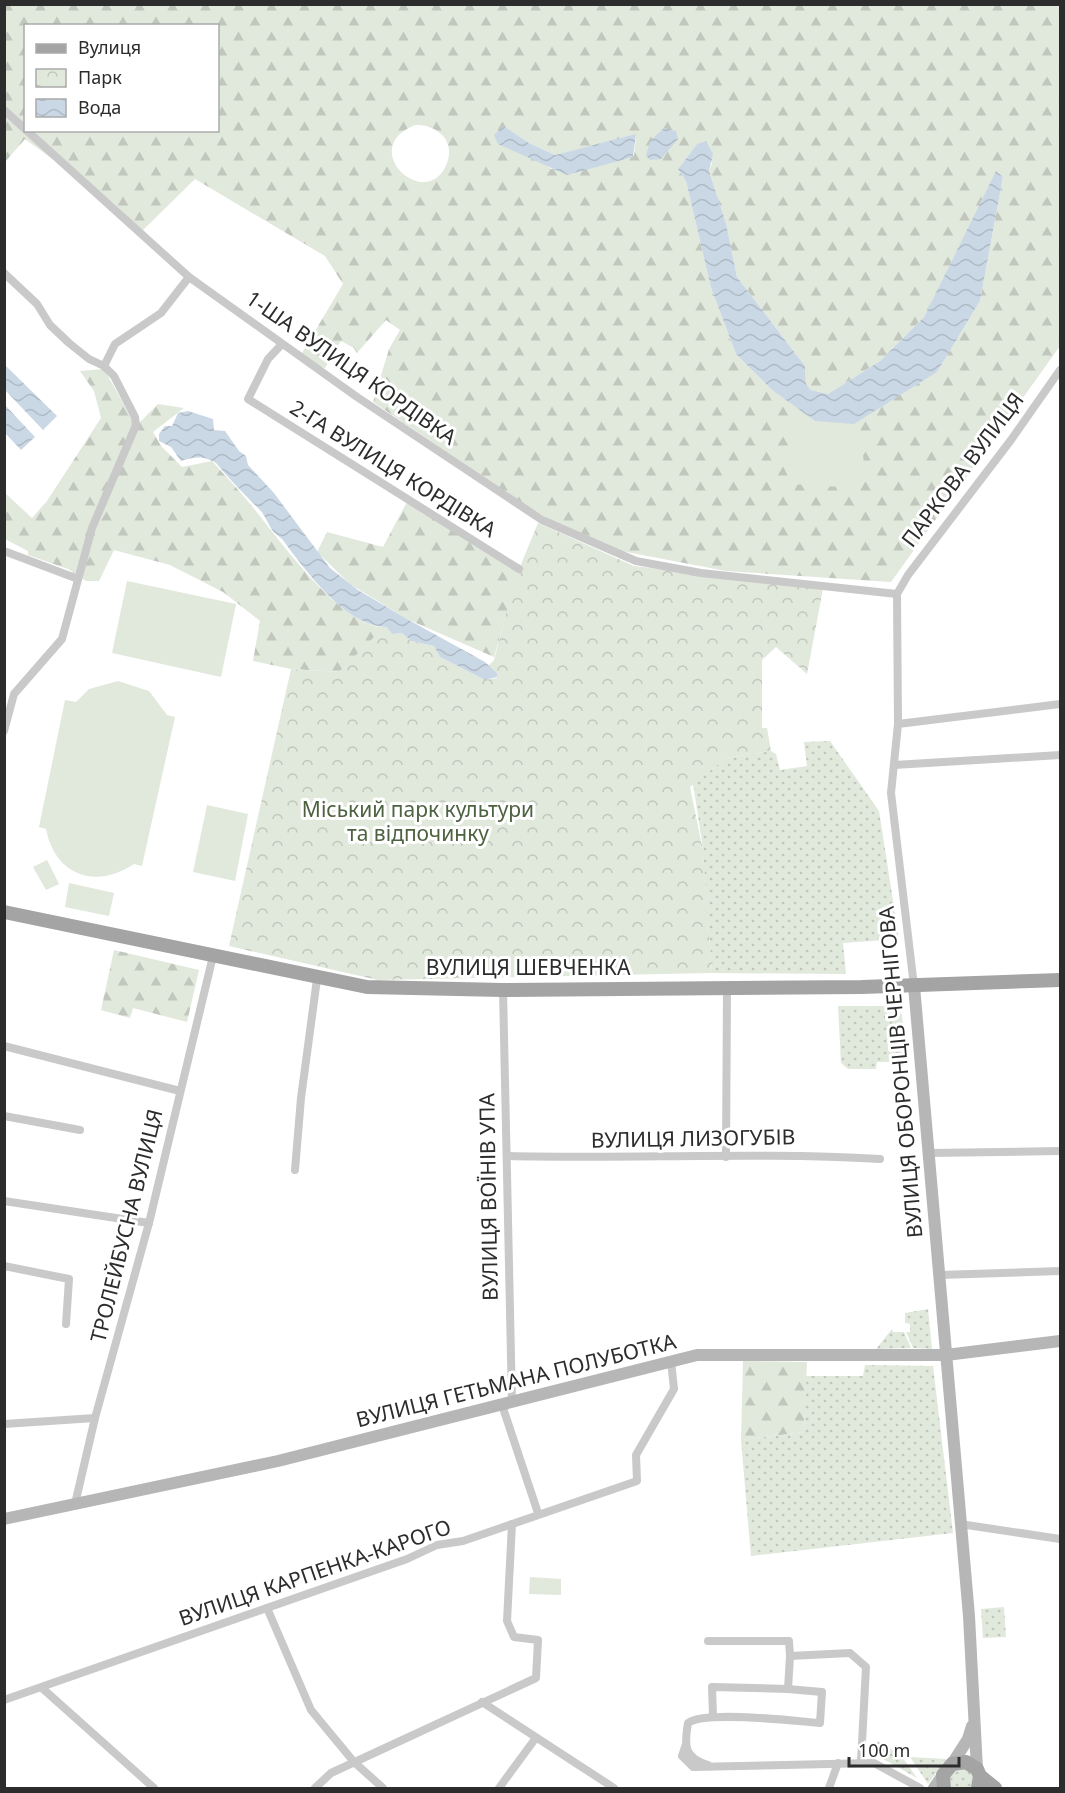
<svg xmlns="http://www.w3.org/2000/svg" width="1065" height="1793" viewBox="0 0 1065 1793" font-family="'Noto Sans',sans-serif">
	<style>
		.grass { fill: url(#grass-dots) }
		.forest { fill: url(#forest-firs); fill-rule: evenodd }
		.park { fill: url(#park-crowns) }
		.pitch { fill: #e1e8dc }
		.water { fill: url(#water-waves) }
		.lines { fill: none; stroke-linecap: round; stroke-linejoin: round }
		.street { stroke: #c9c9c9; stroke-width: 8 }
		.secondary { stroke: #b6b6b6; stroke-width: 12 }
		.primary { stroke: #a4a4a4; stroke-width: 14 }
		.labels { text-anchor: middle; stroke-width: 6; stroke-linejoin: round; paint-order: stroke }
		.street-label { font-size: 21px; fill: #2c2c2c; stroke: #fff }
		.park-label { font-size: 21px; fill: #4d6240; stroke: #fff }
	</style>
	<defs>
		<pattern id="grass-dots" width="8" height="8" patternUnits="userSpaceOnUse" patternTransform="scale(1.5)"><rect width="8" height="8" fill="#e1e8dc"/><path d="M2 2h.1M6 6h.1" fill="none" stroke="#c1c7bd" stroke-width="1.8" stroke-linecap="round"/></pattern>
		<pattern id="forest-firs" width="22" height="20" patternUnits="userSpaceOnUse" patternTransform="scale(1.5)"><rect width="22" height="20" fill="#e1e8dc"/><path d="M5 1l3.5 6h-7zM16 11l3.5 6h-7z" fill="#c1c7bd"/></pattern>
		<pattern id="park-crowns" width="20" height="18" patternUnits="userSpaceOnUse" patternTransform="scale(1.5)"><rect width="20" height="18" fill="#e1e8dc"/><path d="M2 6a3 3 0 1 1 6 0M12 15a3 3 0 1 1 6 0" fill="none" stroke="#c1c7bd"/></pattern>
		<pattern id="water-waves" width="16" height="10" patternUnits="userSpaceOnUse" patternTransform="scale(1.5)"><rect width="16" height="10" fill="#cad8e6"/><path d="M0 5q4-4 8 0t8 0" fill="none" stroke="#aebac5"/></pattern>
	</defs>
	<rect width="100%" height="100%" fill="#fff"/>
	<g class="grass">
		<path d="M830,741L879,811L899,939L843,943L846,974L712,973L702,842L693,784L726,758L771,751L776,754L780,770L807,766L804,742Z"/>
		<path d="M838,1006H895L902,1015L905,1062H877L876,1069H848L841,1063Z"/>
		<path d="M928,1309L932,1349L913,1348L906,1332H910V1324L905,1323V1313Z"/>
		<path d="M892,1329L893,1332H904L911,1348L876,1349Z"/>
		<path d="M865,1365L933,1366L953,1533L751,1556L741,1440L804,1432L806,1376H863Z"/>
		<path d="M1004,1607L1006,1637L983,1638L981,1609Z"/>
		<path d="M877,1741L900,1754L917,1778L878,1756Z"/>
		<path d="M910,1757L946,1759L928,1784Z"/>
		<path d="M965,1767L974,1776L972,1788H951L950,1773L952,1770Z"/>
	</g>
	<g class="forest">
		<path d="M245,4L1060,5V346L891,582L726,571L616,550L560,526L520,502L373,402L389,349L400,330L386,320L357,353L354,348L341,341L325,368L318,366L302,353L343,284L325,256L195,179L142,231L113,203L25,139L5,162V5ZM26,26H218V130H26ZM415,125C436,124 456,140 447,163C428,214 355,149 415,125ZM504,126L529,143L555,155L636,135L634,156L551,169ZM697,144L712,163L709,171L726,223L737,277L805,366L806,384L811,390L828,394L880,361L924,317L996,172L1003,177L980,301L937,372L815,421L772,390L736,354L711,288L686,181L678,169Z"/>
		<path d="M104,369L136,426L158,404L184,408L153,432L161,446L182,467L212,461C223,473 235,486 246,499C275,533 339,627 384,627L395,637L339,672L291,669L253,661L260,621L223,592L170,565L114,550L99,581H86L68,569L28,555V551L5,539L4,492L32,518L47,501L101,418L94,391L80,371Z"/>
		<path d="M408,500L519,569L494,657L407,619L350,584L317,552L327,532L383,547Z"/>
		<path d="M114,950L199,970L187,1022L133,1008L130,1018L101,1010Z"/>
		<path d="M743,1361L807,1362L804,1432L741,1440Z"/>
	</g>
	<path class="park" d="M538,523L634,566L823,589L807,674L776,647L762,660V728H767L771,751L726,758L690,787L703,851L712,973L378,980L229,946L291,669L339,672L384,627H388L392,634L402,633L411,641L434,646L440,657L485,680L497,678V673L489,665L494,660L515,579Z"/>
	<g class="pitch">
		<path d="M797,407L815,421L856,422L858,447H862L865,471L860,472L859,488L791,484L783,465Z"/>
		<path d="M127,581L236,604L221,677L112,653Z"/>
		<path d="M118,681L149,691L167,715L175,717L142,866L134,864C95,890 55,875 46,829L39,827L65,700L76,702L89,689Z"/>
		<path d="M207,805L248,814L235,881L193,872Z"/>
		<path d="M47,860L59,884L46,890L33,867Z"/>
		<path d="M69,883L114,893L109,916L65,907Z"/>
		<path d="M530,1577L561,1579V1595L529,1594Z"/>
	</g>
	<g class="water">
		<path d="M504,126L529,143L555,155L636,134L633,157L567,175L498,144L494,135Z"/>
		<path d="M664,128L676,131L678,139L661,159L650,160L646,156L650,141Z"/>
		<path d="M706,141L713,154L709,171L726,223L737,277L805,366L806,384L811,390L828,394L880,361L924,317L996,171L1003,177L980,301L937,372L854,424L815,421L772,390L736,354L711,288L686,181L678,169L697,144Z"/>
		<path d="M6,366L57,416L43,430L5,390Z"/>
		<path d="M5,405L35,437L21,450L5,433Z"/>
		<path d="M188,411L213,419L214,430L225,431L239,451L246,456L248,465L274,493L330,568L358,590L407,619L485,662L497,673V677L485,680L440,657L434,646L411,641L402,633L392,634L387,627C346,627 306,571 282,539C279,536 275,534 272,530C268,524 265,515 260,510C245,495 230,480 216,463C203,455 194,457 181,461L171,447L159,441V434L165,426H172L178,413Z"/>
	</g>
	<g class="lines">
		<g class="street">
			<path d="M4,110L189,277L357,397L542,520L636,561L701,573L897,594"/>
			<path d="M4,273L37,304L50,325L69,343L89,359L104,366L114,376L135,417L136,425L92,528L62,639L14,694L4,731"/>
			<path d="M282,344L268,359L248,399L519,569"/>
			<path d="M104,366L115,344L161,313L189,277"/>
			<path d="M4,551L78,579"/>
			<path d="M898,724L1060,704"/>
			<path d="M894,765L1060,755"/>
			<path d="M914,986L891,793L898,724L897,594L908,575L1011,440L1060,370"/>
			<path d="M503,990L512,1403"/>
			<path d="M4,1046L180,1091"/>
			<path d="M4,1116L80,1130"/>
			<path d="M928,1153L1060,1151"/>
			<path d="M508,1156C632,1159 756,1152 880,1159"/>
			<path d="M726,1157L727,988"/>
			<path d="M295,1170L301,1098L317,979"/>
			<path d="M4,1201L149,1223"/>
			<path d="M4,1266L69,1279L66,1324"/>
			<path d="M940,1275L1060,1271"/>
			<path d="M505,1404L504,1411L538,1513"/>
			<path d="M4,1424L95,1418"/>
			<path d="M75,1504L95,1418L149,1223L213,956"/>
			<path d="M960,1524L1060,1539"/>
			<path d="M267,1608L311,1710L354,1762L383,1788"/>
			<path d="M708,1641H789L790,1656L850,1653L866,1667L861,1762"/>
			<path d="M42,1688L154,1788"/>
			<path d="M4,1700L407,1559L437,1545L463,1541L637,1481L636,1455L674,1389L671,1361"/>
			<path d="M482,1702L614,1788"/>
			<path d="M713,1716L712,1687L788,1689L790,1656"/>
			<path d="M686,1744L682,1756L693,1767L874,1763L920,1788"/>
			<path d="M708,1765C684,1758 684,1746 688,1723C704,1710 796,1721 820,1723L822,1692L788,1689"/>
			<path d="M315,1788L331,1773L536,1678L538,1640L514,1637L507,1621L512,1524"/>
			<path d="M499,1788L535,1739"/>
			<path d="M829,1788L838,1763"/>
		</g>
		<g class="secondary">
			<path d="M914,986L969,1616L977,1769"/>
			<path d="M4,1519L278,1461L697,1355H946L1060,1341"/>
			<path d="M952,1764L968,1739L972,1726"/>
			<path d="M934,1788L943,1775"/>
		</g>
		<g class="primary">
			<path d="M4,912L367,987L503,990L862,987L1060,980"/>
			<path d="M980,1776L995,1788"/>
			<path d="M944,1788L943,1775L952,1764L966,1762L977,1769L980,1776L978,1788"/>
		</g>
	</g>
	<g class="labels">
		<g class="street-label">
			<text transform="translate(351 368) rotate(35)" y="7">1-ША ВУЛИЦЯ КОРДІВКА</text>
			<text transform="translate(393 469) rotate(32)" y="7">2-ГА ВУЛИЦЯ КОРДІВКА</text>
			<text transform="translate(963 470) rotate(-53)" y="7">ПАРКОВА ВУЛИЦЯ</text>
			<text x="528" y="975">ВУЛИЦЯ ШЕВЧЕНКА</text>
			<text transform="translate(901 1072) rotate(-95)" y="7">ВУЛИЦЯ ОБОРОНЦІВ ЧЕРНІГОВА</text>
			<text transform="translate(693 1139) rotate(-1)" y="7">ВУЛИЦЯ ЛИЗОГУБІВ</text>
			<text transform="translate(489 1197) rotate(-91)" y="7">ВУЛИЦЯ ВОЇНІВ УПА</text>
			<text transform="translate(127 1226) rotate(-76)" y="7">ТРОЛЕЙБУСНА ВУЛИЦЯ</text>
			<text transform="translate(516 1381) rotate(-14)" y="7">ВУЛИЦЯ ГЕТЬМАНА ПОЛУБОТКА</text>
			<text transform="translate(315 1573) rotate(-19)" y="7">ВУЛИЦЯ КАРПЕНКА-КАРОГО</text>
		</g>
		<g class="park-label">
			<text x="418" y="817">Міський парк культури<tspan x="418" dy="24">та відпочинку</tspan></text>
		</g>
	</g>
	<rect width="1065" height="1793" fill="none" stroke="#2c2c2c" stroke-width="12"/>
	<rect x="24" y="24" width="195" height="108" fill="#ffffff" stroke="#ababab" stroke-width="1.5"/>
	<rect x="36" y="44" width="30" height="9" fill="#a4a4a4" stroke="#ababab" stroke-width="1.5"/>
	<text x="78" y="54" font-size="18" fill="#2c2c2c">Вулиця</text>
	<rect x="36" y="69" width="30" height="18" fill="url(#park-crowns)" stroke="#ababab" stroke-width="1.5"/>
	<text x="78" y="84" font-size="18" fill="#2c2c2c">Парк</text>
	<rect x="36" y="99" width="30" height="18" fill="url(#water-waves)" stroke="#ababab" stroke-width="1.5"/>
	<text x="78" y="114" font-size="18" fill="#2c2c2c">Вода</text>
	<path d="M849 1757v9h110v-9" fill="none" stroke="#2c2c2c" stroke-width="3"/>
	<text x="858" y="1757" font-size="18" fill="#2c2c2c" stroke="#ffffff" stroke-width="4.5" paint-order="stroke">100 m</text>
</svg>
